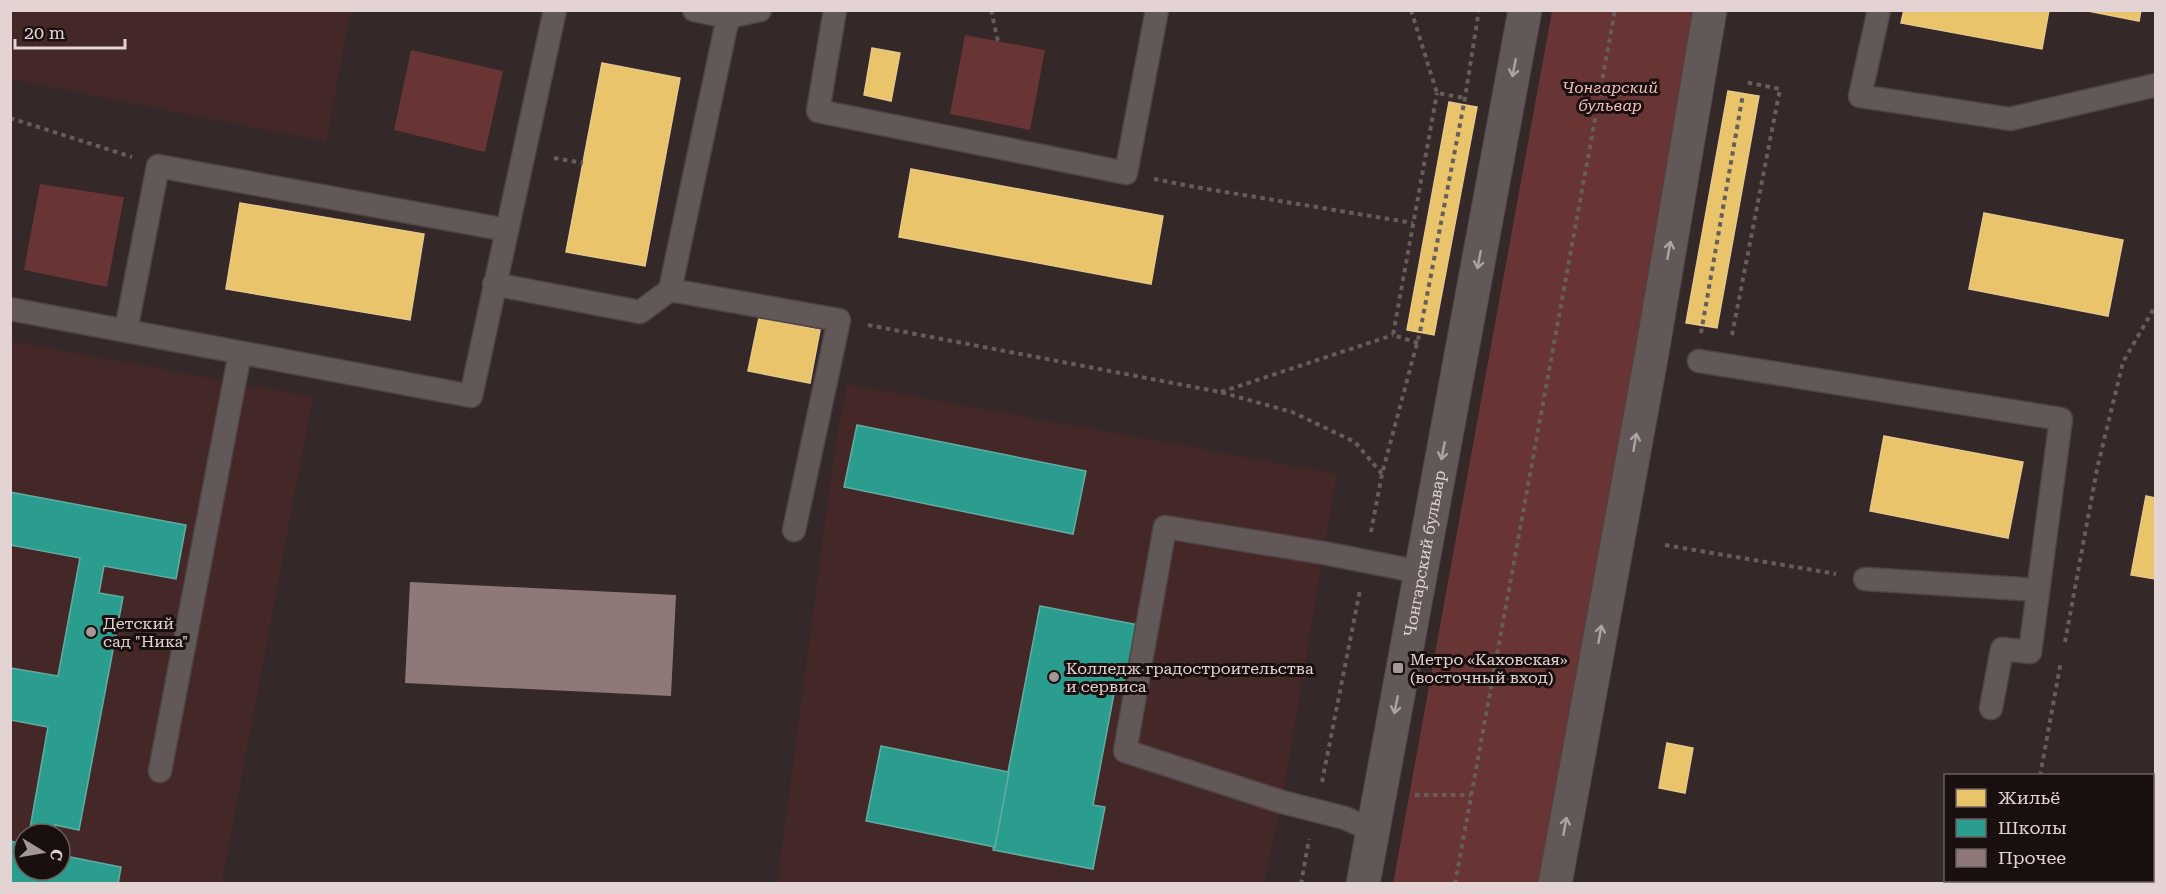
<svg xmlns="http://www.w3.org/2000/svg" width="2166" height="894" viewBox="0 0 2166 894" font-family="'Roboto Serif',serif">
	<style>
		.built { fill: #442727; fill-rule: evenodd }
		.green { fill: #683434 }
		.homes { fill: #e9c46a; stroke: #e8c88a; stroke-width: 1.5 }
		.schools { fill: #2a9d8f; stroke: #62ada3; stroke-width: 1.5 }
		.building { fill: #8e7978 }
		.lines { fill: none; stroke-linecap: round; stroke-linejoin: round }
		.lane-casing { stroke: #4f4444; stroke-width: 25 }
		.secondary-casing { stroke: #4f4444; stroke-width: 35 }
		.path { stroke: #675d5d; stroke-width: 4; stroke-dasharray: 4.5 4.5; stroke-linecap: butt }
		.lane { stroke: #635858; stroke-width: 22 }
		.secondary { stroke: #635858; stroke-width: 33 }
		.oneway { stroke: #b0a2a2 }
		.poi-dot { fill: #a69797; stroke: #1a0f0f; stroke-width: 2 }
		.labels { text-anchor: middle; stroke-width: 6; stroke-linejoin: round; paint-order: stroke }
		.park-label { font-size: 16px; font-style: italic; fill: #f2bdbc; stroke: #1a0f0f }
		.street-label { font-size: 16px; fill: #e4d3d3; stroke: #1a0f0f }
		.poi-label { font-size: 16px; fill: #e4d3d3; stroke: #1a0f0f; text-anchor: start }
	</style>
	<rect width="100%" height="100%" fill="#342828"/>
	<g class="built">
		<path d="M14,11H351L326,142L11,79V29Z"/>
		<path d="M10,341L313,397L222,883H11ZM24,834H60V870H24Z"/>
		<path d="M847,384L1337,474L1282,802L1264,883L777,884L835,446Z"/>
	</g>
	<g class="green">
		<path d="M1552,11H1699L1539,883L1393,884Z"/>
		<path d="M965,35L1045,50L1030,130L950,114Z"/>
		<path d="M411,50L503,71L485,152L394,130Z"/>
		<path d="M40,184L124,197L107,287L24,270Z"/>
	</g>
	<g class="homes">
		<path d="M1904,10H2049L2042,49L1901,23Z"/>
		<path d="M2083,10H2141L2139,21Z"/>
		<path d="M872,48L900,53L891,101L864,95Z"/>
		<path d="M602,63L680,78L645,266L566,252Z"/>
		<path d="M1728,91L1759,96L1717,328L1686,323Z"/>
		<path d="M1449,102L1477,107L1434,335L1407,330Z"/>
		<path d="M911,169L1163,216L1151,284L899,237Z"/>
		<path d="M240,203L424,234L410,320L226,289Z"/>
		<path d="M1984,213L2123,240L2108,316L1969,289Z"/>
		<path d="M759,318L820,330L810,383L748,371Z"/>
		<path d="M1884,436L2023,462L2008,538L1870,511Z"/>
		<path d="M2146,496L2156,498V579L2131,575Z"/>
		<path d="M1667,743L1693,748L1685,793L1659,788Z"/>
	</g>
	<g class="schools">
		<path d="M857,425L1086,471L1073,534L844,487Z"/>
		<path d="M10,492L186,525L176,579L104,566L99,593L123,597L79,830L55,825L53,834H29L48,727L10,720V668L58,676L80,558L10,545Z"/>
		<path d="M1040,606L1139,625L1127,685L1116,683L1093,805L1105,807L1093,869L993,850Z"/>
		<path d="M881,746L1009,772L995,847L866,821Z"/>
		<path d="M10,841L24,844V870H60V855L121,867L118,884H10Z"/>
	</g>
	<path class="building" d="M410,582L676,595L671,696L405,683Z"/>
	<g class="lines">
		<defs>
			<g id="lane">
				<path d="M835,10L818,111L1126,173L1157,10"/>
				<path d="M1879,10L1860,96L2010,119L2156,85"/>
				<path d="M728,17L760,10"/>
				<path d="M494,284L640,312L670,290L728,17L694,10"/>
				<path d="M670,290L839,320L794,530"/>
				<path d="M10,309L471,396L555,10"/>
				<path d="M126,330L158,166L507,230"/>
				<path d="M1699,361L2061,419L2030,652L2002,649L1991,708"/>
				<path d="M1865,579L2038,590"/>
				<path d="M160,771L240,353"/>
				<path d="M1372,830L1345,818L1282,802L1125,751L1165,527L1324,553L1420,572"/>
			</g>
			<g id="secondary">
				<path id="s1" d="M1363,884L1525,10"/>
				<path d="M1555,884L1652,353L1710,10"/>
			</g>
		</defs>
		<use href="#lane" class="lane-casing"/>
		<use href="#secondary" class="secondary-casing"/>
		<g class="path">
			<path d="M991,10L998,41"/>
			<path d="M1411,10L1437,93L1465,98"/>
			<path d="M10,118L132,157"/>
			<path d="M554,158L583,163"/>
			<path d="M1154,179L1195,187L1413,223"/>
			<path d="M868,325L1220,392L1292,412L1355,442L1382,474"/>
			<path d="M1701,333L1743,94"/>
			<path d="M1732,335L1780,89L1745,82"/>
			<path d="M1418,343L1393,335L1437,93"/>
			<path d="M1221,392L1393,335"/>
			<path d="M1371,532L1382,474L1420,332L1465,98L1479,10"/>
			<path d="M1665,545L1836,574"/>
			<path d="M2065,642L2097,469L2123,362L2156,305"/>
			<path d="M2040,776L2061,661"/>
			<path d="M1322,782L1360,590"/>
			<path d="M1415,795H1471"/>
			<path d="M1301,884L1309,839"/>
			<path d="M1455,884L1615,10"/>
			<path d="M2020,884V880"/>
		</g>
		<use href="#lane" class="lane"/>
		<use href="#secondary" class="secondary"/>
	</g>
	<defs><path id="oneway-shaft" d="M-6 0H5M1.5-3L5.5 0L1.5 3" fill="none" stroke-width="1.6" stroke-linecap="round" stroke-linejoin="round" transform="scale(1.5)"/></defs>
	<g class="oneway">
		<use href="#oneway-shaft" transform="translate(1514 68) rotate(101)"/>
		<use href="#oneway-shaft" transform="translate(1669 250) rotate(-80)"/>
		<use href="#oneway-shaft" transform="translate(1479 260) rotate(101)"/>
		<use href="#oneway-shaft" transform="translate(1635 442) rotate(-80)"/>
		<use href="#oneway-shaft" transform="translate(1443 451) rotate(101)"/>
		<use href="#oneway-shaft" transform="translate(1600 634) rotate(-80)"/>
		<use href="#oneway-shaft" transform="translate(1396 705) rotate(101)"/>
		<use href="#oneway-shaft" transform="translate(1565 826) rotate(-80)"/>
	</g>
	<g class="poi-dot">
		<circle cx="91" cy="632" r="6"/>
		<rect x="1392" y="662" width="12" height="12" rx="3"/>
		<circle cx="1054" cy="677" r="6"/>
	</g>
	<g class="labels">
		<g class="park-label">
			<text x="1610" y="93">Чонгарский<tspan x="1610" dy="18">бульвар</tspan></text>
		</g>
		<g class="street-label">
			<text dy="6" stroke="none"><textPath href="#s1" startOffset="336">Чонгарский бульвар</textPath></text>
		</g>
		<g class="poi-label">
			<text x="103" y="629">Детский<tspan x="103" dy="18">сад "Ника"</tspan></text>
			<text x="1410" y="665">Метро «Каховская»<tspan x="1410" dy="18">(восточный вход)</tspan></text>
			<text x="1066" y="674">Колледж градостроительства<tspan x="1066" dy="18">и сервиса</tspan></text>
		</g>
	</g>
	<rect width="2166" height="894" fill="none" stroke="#e4d3d3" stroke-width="24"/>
	<rect x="1944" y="774" width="210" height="108" fill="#1a0f0f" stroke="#6b5d5d" stroke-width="1.5"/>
	<rect x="1956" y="789" width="30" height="18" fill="#e9c46a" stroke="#6b5d5d" stroke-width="1.5"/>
	<text x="1998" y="804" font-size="18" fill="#e4d3d3">Жильё</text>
	<rect x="1956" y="819" width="30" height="18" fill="#2a9d8f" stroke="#6b5d5d" stroke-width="1.5"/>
	<text x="1998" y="834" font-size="18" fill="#e4d3d3">Школы</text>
	<rect x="1956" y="849" width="30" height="18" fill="#8e7978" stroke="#6b5d5d" stroke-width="1.5"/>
	<text x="1998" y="864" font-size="18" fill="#e4d3d3">Прочее</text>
	<g transform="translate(42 852) rotate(101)"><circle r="28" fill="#1a0f0f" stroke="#6b5d5d" stroke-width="1.5"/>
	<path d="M0-4.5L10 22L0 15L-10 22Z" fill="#a69797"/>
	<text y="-9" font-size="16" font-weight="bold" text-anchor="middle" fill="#e4d3d3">С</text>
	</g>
	<path d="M15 39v9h110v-9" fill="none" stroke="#e4d3d3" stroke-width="3"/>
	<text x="24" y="39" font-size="18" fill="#e4d3d3" stroke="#1a0f0f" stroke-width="4.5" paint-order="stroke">20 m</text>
</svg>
